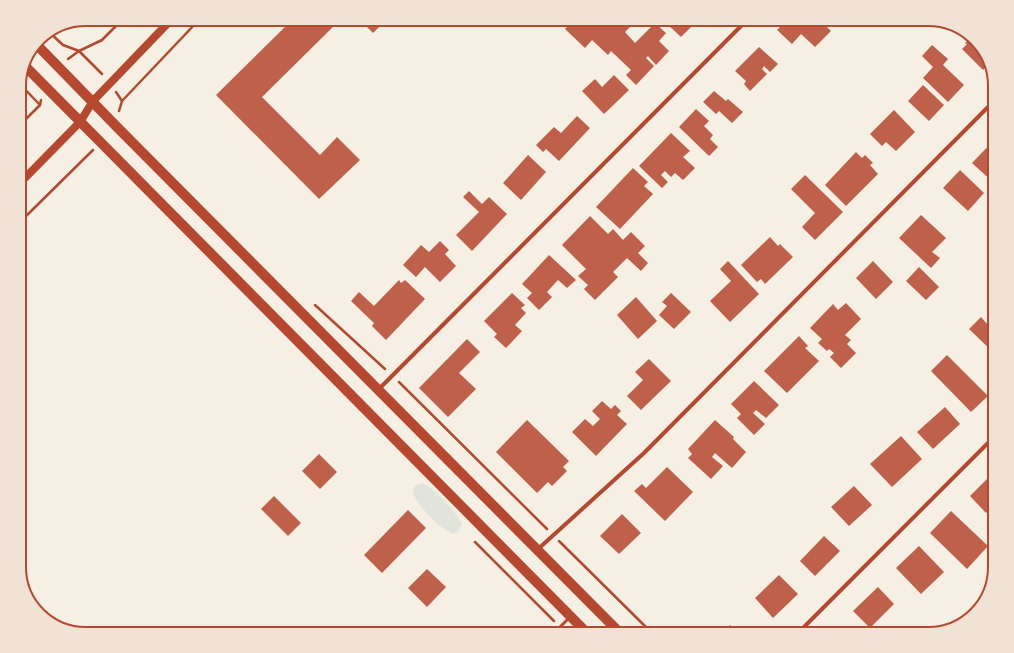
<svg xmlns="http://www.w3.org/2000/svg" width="1014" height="653" viewBox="0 0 1014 653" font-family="'Roboto Serif',serif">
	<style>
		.green { fill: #e2e4dc }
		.building { fill: #bf614a }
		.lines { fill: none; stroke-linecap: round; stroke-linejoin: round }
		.path { stroke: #b5482f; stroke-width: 2.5 }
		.service { stroke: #b5482f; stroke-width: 3 }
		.minor { stroke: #b5482f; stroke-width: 4 }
		.secondary { stroke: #b5482f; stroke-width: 8 }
		.primary { stroke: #b5482f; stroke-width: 10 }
		.rim { fill: none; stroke: #b5482f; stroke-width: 2 }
	</style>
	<rect width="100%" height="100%" fill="#f6efe4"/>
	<path class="green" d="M422,483C434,488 456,511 462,524L459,531L453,534C440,529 418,506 413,493L415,486Z"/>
	<g class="building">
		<path d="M698,20L681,37L664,21Z"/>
		<path d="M787,20H820L831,31L815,47L801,34L792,44L777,30Z"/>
		<path d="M573,21H636L625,32L635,43L655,23L666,33L659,41L669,51L656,65L648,56L646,58L654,66L636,85L626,75L631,70L611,51L608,55L592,40L585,48L565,29Z"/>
		<path d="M338,22L262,97L320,155L337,137L360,160L319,199L216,95L289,23Z"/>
		<path d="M362,22H384L373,33Z"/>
		<path d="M971,37L986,53L989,64L983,70L962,49L967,44L965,43Z"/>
		<path d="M932,45L948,59L943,65L964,85L948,102L923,78L933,67L922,56Z"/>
		<path d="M759,47L778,64L770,72L764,66L762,69L767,74L750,91L744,84L746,81L735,71Z"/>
		<path d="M614,75L629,90L604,114L582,91L595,79L602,87Z"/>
		<path d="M923,85L944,105L929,121L908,101Z"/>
		<path d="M714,91L726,101L728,99L743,112L732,123L719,111L716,114L703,102Z"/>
		<path d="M696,109L709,121L704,126L713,135L710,139L718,147L709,156L679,127Z"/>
		<path d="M894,110L915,132L896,151L886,142L882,146L870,134Z"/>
		<path d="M577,116L590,128L559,161L546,149L543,152L536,145L554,127L561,133Z"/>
		<path d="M671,133L690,151L683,157L695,168L683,180L675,173L671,177L665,171L661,175L668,182L662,188L639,166Z"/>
		<path d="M995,139V184L972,163Z"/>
		<path d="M856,152L862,158L865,155L873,163L870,165L878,174L846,206L825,185Z"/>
		<path d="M528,155L546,172L521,200L503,183Z"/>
		<path d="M633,168L648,182L644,186L653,194L620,229L596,207Z"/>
		<path d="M960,170L984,193L968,211L943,188Z"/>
		<path d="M805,175L843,212L815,240L802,227L815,213L791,189Z"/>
		<path d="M469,191L482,204L489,197L507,214L472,251L456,235L479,212L463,197Z"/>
		<path d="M921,215L946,238L932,252L940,258L931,268L899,238Z"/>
		<path d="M590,216L608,234L613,229L623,240L631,232L645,246L638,253L648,263L641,271L627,258L613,272L618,277L595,300L584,289L588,285L578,276L586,269L562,245Z"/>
		<path d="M770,237L778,246L780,244L793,257L765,284L761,279L757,282L741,265Z"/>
		<path d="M440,241L449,250L445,254L456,266L440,282L425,267L416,277L403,265L421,245L429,252Z"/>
		<path d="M549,255L576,280L567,288L558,280L547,292L552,297L539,310L527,298L532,293L522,284Z"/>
		<path d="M728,261L759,294L730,322L710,301L731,281L720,269Z"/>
		<path d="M873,261L893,282L876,299L856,278Z"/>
		<path d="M919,267L939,287L926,300L906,281Z"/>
		<path d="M399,280L401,283L405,280L425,299L386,340L372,326L374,323L351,301L359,292L374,306Z"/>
		<path d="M512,293L525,305L521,308L526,313L515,325L522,331L506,348L494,337L497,334L484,321Z"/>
		<path d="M671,293L691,312L674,329L659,315L667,306L662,302Z"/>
		<path d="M636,297L657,321L638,339L617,315Z"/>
		<path d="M846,303L861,319L845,335L851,340L847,344L856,353L841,368L830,357L834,353L829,349L827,351L818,343L822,339L810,328L833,304L838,310Z"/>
		<path d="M995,316V354L969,329L981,317L987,324Z"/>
		<path d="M799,336L808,346L805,348L819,361L787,393L764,371Z"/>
		<path d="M467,339L480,352L459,373L476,389L448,417L419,388Z"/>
		<path d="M947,355L988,396L971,412L931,371Z"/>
		<path d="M649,359L671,381L641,410L627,396L643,380L635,372Z"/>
		<path d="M754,381L779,405L766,418L756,410L753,413L765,424L754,435L737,418L741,414L731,404Z"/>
		<path d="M602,401L611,409L615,405L621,411L617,415L627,424L596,456L572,432L585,419L593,426L600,419L592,411Z"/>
		<path d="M945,407L960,424L933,449L917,432Z"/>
		<path d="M527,420L569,461L563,467L567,471L552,486L548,482L537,493L496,452Z"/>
		<path d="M715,420L734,437L733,439L746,452L732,468L715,453L712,457L723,466L711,479L688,458L692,454L688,449Z"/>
		<path d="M901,436L922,459L892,487L870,464Z"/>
		<path d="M319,454L337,472L320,489L302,471Z"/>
		<path d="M667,467L693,492L665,521L634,491L642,484L646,488Z"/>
		<path d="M995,471V503L986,513L970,496Z"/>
		<path d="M854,486L872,505L849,526L831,507Z"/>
		<path d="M274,496L301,523L288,536L261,509Z"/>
		<path d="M408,510L426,528L382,573L364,555Z"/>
		<path d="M951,511L988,546L967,569L930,533Z"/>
		<path d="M622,514L641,533L619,554L600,536Z"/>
		<path d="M824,536L840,551L815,576L800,561Z"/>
		<path d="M919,546L944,572L921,594L896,568Z"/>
		<path d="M427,569L446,587L427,607L408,588Z"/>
		<path d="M779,575L798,594L773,618L755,598Z"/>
		<path d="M878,587L894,604L870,628L853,611Z"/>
		<path d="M730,625L739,634H720Z"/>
	</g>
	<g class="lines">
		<g class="path">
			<path d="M49,32L63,45L79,51L102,74"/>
			<path d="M68,59L79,51L102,40L118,24"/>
			<path d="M19,83L40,105"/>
			<path d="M116,92L122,101L119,111"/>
			<path d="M122,101L196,23"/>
			<path d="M19,126L40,105L41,100"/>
			<path d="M19,223L93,150"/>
			<path d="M315,305L385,369"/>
			<path d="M399,382L547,529"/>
			<path d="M559,541L653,634"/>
			<path d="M475,542L554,621"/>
		</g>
		<path class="service" d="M553,634L569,618"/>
		<g class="minor">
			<path d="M378,390L747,20"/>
			<path d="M537,550L644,453L995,100"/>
			<path d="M797,634L995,436"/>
		</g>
		<path class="secondary" d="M19,184L80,122L93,101L168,23"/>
		<g class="primary">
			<path d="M36,44L116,126L621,634"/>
			<path d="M26,67L588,634"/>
		</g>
	</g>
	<path d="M0 0H1014V653H0ZM86 26H928A60 60 0 0 1 988 86V567A60 60 0 0 1 928 627H86A60 60 0 0 1 26 567V86A60 60 0 0 1 86 26Z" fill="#f1e2d6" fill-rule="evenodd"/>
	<path class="rim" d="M86 26H928A60 60 0 0 1 988 86V567A60 60 0 0 1 928 627H86A60 60 0 0 1 26 567V86A60 60 0 0 1 86 26Z"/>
</svg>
